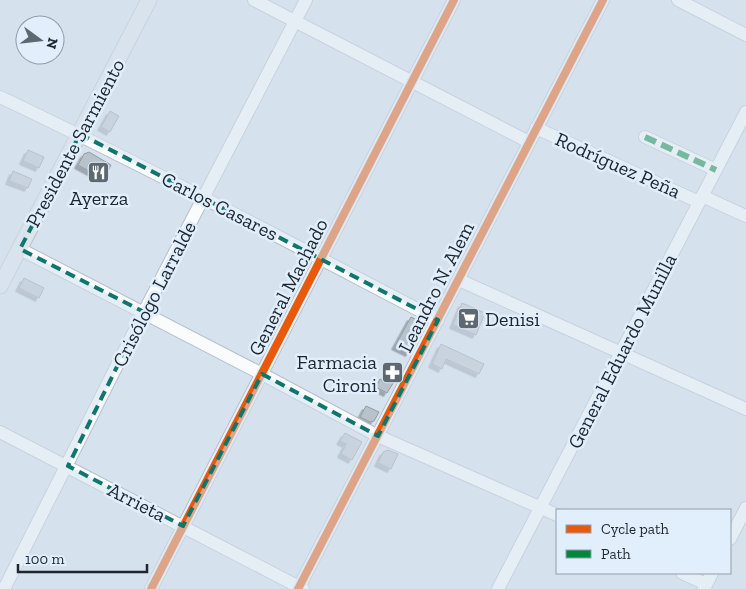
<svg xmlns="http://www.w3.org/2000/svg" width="746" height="589" viewBox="0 0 746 589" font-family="'Zilla Slab',serif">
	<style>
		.building { fill: #b8c2cb; stroke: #929ba4; filter: url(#shadow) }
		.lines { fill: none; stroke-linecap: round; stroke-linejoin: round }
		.minor-casing { stroke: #b6bfc9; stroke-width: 14 }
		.major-casing { stroke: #bbc1c7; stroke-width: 17 }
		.minor { stroke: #f9fbfc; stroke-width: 12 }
		.major { stroke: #dee5ec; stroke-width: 15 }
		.quiet { stroke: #00873e; stroke-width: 6; stroke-dasharray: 12 6; stroke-linecap: butt }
		.cycleway-casing { stroke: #e1eefc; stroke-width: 11 }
		.cycleway { stroke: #e8590c; stroke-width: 8 }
		.marked { fill: none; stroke: #0f766e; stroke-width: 4; stroke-dasharray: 10 6; stroke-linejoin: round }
		.labels { text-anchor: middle; stroke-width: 5; stroke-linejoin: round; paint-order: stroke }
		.street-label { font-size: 20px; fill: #1d262e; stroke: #e1eefc }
		.poi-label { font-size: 20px; fill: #1d262e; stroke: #e1eefc }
	</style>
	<defs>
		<filter id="shadow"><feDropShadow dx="-3.5" dy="3.5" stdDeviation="0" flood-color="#0004"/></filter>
	</defs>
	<rect width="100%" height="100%" fill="#d6e2ee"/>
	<g class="building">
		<path d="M110,111L119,116L110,132L101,127Z"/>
		<path d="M28,150L44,157L39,168L23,161Z"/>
		<path d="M89,152L111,165L104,179L78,165L84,154Z"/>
		<path d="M13,171L32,179L28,188L9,181Z"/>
		<path d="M24,278L44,288L39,298L19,288Z"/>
		<path d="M462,303L485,313L476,335L453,325Z"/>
		<path d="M411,317L423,323V327L409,353L395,346Z"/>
		<path d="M441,344L484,364L479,374L446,359L442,369L432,364Z"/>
		<path d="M390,367L400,372L387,393L376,387L380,379L383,381Z"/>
		<path d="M366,406L379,412L374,421L370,422L360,417Z"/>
		<path d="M345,433L362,442L352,460L341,454L346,444L340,441Z"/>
		<path d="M388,450L398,454L391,469L378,463L383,452Z"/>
	</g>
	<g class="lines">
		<defs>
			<g id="minor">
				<path d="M254,0L529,142"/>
				<path d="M678,0L746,35"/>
				<path d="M0,97C148,167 292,244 438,320"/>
				<path d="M536,128L699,202"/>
				<path d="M645,137L716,170"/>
				<path d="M702,196L746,216"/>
				<path d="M20,249L262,374L378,436L557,515"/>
				<path d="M459,280L746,409"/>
				<path d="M0,432L303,589"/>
				<path d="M730,539L746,508"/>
				<path d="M682,573L706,584"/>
				<path d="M4,589L144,312L306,0"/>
				<path d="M151,589L454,0"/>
				<path d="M298,589L603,0"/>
				<path d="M498,589L746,112"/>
				<path d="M704,589L712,573"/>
			</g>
			<path id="major" d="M0,286L149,0"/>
		</defs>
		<use href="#minor" class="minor-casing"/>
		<use href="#major" class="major-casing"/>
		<use href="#minor" class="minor"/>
		<use href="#major" class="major"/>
		<path class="quiet" d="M645,137L716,170"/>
		<defs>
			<g id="cycleway">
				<path d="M151,589L454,0"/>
				<path d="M298,589L603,0"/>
			</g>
		</defs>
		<use href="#cycleway" class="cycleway-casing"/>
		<use href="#cycleway" class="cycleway"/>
	</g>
	<path d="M0 0H746V589H0ZM80,134L438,320L378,436L262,374L183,526L68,466L144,312L20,249Z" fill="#d6e2ee" fill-opacity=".55" fill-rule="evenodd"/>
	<path class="marked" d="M80,134L438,320L378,436L262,374L183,526L68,466L144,312L20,249Z"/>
	<defs>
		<symbol id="restaurant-square" viewBox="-11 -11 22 22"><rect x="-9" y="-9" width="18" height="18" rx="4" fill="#5e6871" stroke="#e1eefc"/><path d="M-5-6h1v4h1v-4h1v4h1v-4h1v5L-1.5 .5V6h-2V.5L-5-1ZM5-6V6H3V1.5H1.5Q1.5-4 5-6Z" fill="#fff"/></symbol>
		<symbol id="supermarket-square" viewBox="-11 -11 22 22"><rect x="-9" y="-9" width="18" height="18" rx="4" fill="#5e6871" stroke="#e1eefc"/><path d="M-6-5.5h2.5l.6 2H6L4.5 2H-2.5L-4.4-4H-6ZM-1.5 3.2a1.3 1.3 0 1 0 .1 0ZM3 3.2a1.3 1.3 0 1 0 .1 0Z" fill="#fff"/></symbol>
		<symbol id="pharmacy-square" viewBox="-11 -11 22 22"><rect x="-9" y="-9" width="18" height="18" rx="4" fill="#5e6871" stroke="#e1eefc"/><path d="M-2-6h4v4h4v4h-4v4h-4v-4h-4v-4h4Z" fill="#fff"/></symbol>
	</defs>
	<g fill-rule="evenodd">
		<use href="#restaurant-square" x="86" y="160" width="25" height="25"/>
		<use href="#supermarket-square" x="456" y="306" width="25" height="25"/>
		<use href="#pharmacy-square" x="380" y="360" width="25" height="25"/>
	</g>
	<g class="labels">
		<g class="street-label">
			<text transform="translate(75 143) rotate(-62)" y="7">Presidente Sarmiento</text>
			<text transform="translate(618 165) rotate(24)" y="7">Rodríguez Peña</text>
			<text transform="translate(220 206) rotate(27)" y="7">Carlos Casares</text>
			<text transform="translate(288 287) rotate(-63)" y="7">General Machado</text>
			<text transform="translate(436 287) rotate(-63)" y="7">Leandro N. Alem</text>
			<text transform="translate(154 294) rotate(-63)" y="7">Crisólogo Larralde</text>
			<text transform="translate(622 351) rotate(-63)" y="7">General Eduardo Munilla</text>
			<text transform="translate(137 502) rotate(27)" y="7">Arrieta</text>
		</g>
		<g class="poi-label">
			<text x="99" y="205">Ayerza</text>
			<text x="485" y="326" text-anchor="start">Denisi</text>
			<text x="377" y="369" text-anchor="end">Farmacia<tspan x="377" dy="23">Cironi</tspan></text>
		</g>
	</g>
	<rect x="556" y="509" width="175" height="65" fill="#e1eefc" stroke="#939eaa"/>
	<rect x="566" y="525" width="25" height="8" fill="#e8590c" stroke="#939eaa"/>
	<text x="601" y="534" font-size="15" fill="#1d262e">Cycle path</text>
	<rect x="566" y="550" width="25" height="8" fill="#00873e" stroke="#939eaa"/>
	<text x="601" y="559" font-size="15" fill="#1d262e">Path</text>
	<g transform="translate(40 40) rotate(105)"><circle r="24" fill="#e1eefc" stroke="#939eaa"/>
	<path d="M0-4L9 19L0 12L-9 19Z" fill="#5e6871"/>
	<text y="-8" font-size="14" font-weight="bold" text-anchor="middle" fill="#1d262e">N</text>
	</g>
	<path d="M18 564v8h129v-8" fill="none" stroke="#1d262e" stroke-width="2.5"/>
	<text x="25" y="564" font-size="15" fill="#1d262e" stroke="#e1eefc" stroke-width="4" paint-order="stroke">100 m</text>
</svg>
